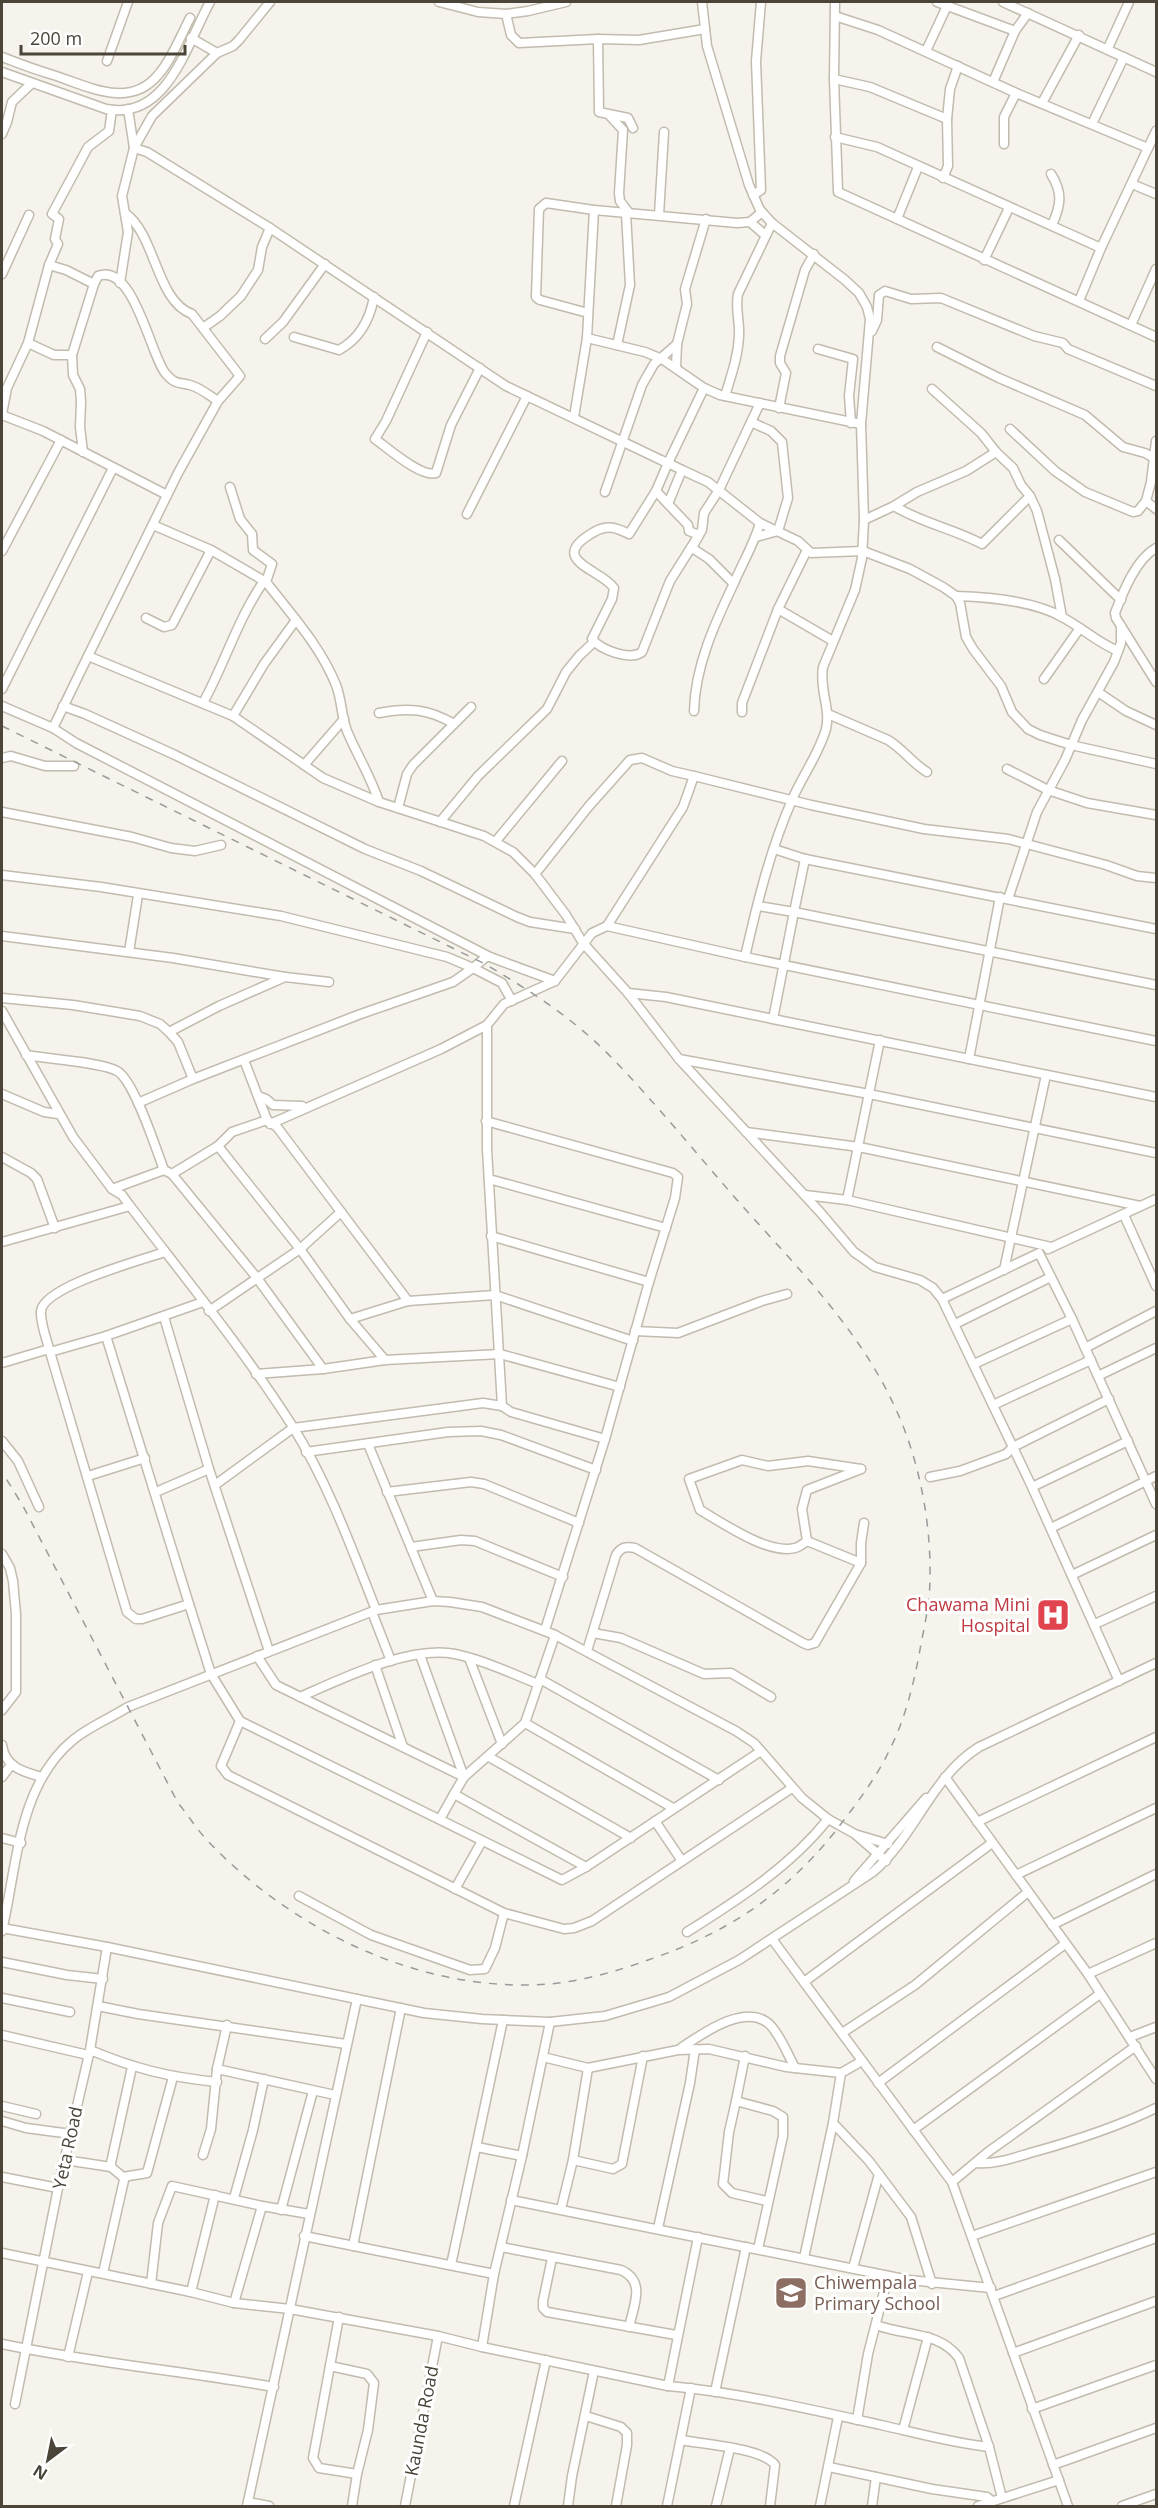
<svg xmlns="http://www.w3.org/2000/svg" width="1158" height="2508" viewBox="0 0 1158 2508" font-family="'Open Sans',sans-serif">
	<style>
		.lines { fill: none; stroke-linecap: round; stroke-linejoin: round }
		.minor-casing { stroke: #c2bbae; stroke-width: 11 }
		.minor { stroke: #fff; stroke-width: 8 }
		.rail { stroke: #9a9a9a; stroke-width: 1.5; stroke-dasharray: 8 8; stroke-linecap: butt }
		.labels { text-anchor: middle; stroke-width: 6; stroke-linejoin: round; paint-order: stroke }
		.health-label { font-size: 18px; fill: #be3a42; stroke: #fff; text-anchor: end }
		.street-label { font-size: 18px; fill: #4b4439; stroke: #fff }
		.education-label { font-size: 18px; fill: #785e54; stroke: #fff; text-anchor: start }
	</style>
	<rect width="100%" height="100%" fill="#f6f3ec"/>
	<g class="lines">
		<defs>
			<g id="minor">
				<path d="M439,2L478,12L506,14L511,35L519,43L598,39"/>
				<path d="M702,2L707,46L749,185L760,210L772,223L845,280L859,293L867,307L870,319L861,424L864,520L862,558L855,590L823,667C819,690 831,708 826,729C819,754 802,776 792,800C770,850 757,904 745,957"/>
				<path d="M835,2L834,79L838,192L1156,337"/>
				<path d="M937,2L1015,31"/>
				<path d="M1003,2L1156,72"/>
				<path d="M506,14L528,11L566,2"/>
				<path d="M835,16L878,30L1016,93L1148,148"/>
				<path d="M191,38L217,53"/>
				<path d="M1108,48L1129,2"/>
				<path d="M926,51L947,6"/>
				<path d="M2,57C18,63 33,69 50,74C84,84 128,111 158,75C172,59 180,37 190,18"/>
				<path d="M107,61L128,2"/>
				<path d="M2,72L106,109C168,121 187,43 210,2"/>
				<path d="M834,79L870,87L947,119L948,166L943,178"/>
				<path d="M993,82L1015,31L1028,13"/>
				<path d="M1042,103L1079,35"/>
				<path d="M128,109L134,148"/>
				<path d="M610,116L623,130L619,193L620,201L629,213"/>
				<path d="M947,119L950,89L958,66"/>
				<path d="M1092,124L1124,57"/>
				<path d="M633,128L628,118L599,112L598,39L639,40L705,29"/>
				<path d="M2,134L7,122L12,102L32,83"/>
				<path d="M835,137L877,147L1101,248"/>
				<path d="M1004,144V117L1016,93"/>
				<path d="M134,148L147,152L270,228L506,386L661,460L668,463L704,388L720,395L861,424"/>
				<path d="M1051,174C1063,193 1061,205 1052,225"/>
				<path d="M1132,184L1156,194"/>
				<path d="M753,195L761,190L756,61L761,2"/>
				<path d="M125,213C156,235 156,301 192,314L240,376L218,401L178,473L88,656L233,716L323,778L379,802L484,836L513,852L535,874L566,915L583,943L628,993L679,1059L820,1212L854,1252L875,1267L920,1280L933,1288L942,1299L1032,1487L1119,1681"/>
				<path d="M659,215L664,132"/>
				<path d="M897,219L918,167"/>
				<path d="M750,222L765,235"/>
				<path d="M984,260L1009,208"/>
				<path d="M49,265L66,270L94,284"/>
				<path d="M2,274L29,215"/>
				<path d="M120,283L128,232L122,196L134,148L152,116L217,53L233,46L239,40L270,2"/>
				<path d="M1079,301L1101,248L1156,131"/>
				<path d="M588,313L540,300L536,297L539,209L546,203L594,210L737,223L750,222L762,212"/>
				<path d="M1131,325L1156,269"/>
				<path d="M203,328L220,316L241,296L258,270L262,247L270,228"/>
				<path d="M872,331L877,320L879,295L885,291L911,299L941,298L1034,336L1063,343L1068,349L1156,386"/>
				<path d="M427,332L386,421L375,439C388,448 421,478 436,473L451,425L480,368"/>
				<path d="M294,337L339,350C359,339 370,319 374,297"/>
				<path d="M587,338L645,352L662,359L704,388"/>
				<path d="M265,339L283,322L325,264"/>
				<path d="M28,343L54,355H72L73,375L80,389L81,402L80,427L83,452"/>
				<path d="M617,345L630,285L626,213"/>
				<path d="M937,347L999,378L1085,415L1123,447L1145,453L1156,459"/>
				<path d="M818,349L853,359L849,396L851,423"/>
				<path d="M72,355L94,284L98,276C134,262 151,358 166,374C176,385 178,382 190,385C199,387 210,396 218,401"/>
				<path d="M676,368L677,344L687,304L685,289L706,219"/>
				<path d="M932,389L981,433L996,452L1013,468L1021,485L1030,496L1037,511L1055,579L1062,617"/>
				<path d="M725,396C731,376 738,357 739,336C740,321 735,309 738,294L772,223"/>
				<path d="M779,408L786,373L780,363V356L805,270L814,254"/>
				<path d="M2,414L7,388L28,343L49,265L58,244L55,239L59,219L52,214L88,147L109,131L112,110"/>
				<path d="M2,415L43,431L167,495"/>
				<path d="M574,417L587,338L594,210"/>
				<path d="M751,422L771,431L782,442L788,498L778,531L756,537"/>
				<path d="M1010,429L1055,471L1085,492L1133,512L1138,511L1146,501"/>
				<path d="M1156,441L1151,482L1146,501L1156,509"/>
				<path d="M682,470L708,482L760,523L798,541L811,553L863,551L910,569L943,587L956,596L960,603L966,637L973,649L1001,686L1012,712L1028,729L1040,735L1071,745L1156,764"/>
				<path d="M230,487L240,519L252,534L253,550L272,564L266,582C291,614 321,647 336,685C342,700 341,716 347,731C357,755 371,777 379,802"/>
				<path d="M656,491L629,534C617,528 608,524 594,532C545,560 601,569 614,588L612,599L592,639C601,650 630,661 642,652L670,581L702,530L704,513L719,490L760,403"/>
				<path d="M605,492L642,385L654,364L677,344"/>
				<path d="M668,504L656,491L668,463L682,470L668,504L688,525L689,531L699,535L692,548L709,559L733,583"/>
				<path d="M894,506C922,523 954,529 982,544L1030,496"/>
				<path d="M467,514L527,396"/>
				<path d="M864,520L894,506L917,492L966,471L996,452"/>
				<path d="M153,525L211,550L266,582"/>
				<path d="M1059,540L1121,600"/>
				<path d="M1156,548C1136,559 1123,592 1115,613L1116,618L1156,682"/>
				<path d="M2,551L61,440"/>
				<path d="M956,596C988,597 1034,601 1062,617C1081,627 1098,643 1118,651"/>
				<path d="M778,609L833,641"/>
				<path d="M146,618L164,627L172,625L211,550"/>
				<path d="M1044,679L1080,628"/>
				<path d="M2,689L113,468"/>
				<path d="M1098,692L1126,711L1156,725"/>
				<path d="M203,703C225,663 238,618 264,581"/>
				<path d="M2,706L53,728L76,743L490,957L555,981"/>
				<path d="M63,706L85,714L175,755L365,849L421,871L517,917L530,922L575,929"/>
				<path d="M694,711C695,666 715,623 734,583C743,562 754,544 760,523"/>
				<path d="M742,712V703L778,609L807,550"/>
				<path d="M379,713C408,707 429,709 454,724"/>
				<path d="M828,714L888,740C903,749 912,763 927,772"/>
				<path d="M233,716L264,664L296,620"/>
				<path d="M53,728L88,656"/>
				<path d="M2,758L11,756L45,766H74"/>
				<path d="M304,765L344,719"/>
				<path d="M1007,769L1048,790L1087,803L1156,815"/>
				<path d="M398,808L407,774L413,765L471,707"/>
				<path d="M2,812L132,837L171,848L195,851L221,845"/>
				<path d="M440,822L478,776L547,709L566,672L579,656L594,642"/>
				<path d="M496,841L562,761"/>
				<path d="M774,849L805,859L1156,929"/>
				<path d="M805,859L794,912L1156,985"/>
				<path d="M535,874L589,806L630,760L642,758L672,771L694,776"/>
				<path d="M2,875L101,887L281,916L447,957L473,968L453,982L358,1015L193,1079L138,1103"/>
				<path d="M1008,899L1037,812L1065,760L1082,720L1114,662L1121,643V626"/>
				<path d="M607,926L683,807L694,776L811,805L924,829L1008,839L1106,865L1137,876L1156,878"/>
				<path d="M2,936L173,958L285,977"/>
				<path d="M129,952L138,895"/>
				<path d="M490,957H486L473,968L502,983L512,1001"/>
				<path d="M628,993L666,997L773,1019L794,912L758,906"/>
				<path d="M2,998L73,1005L140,1016L160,1024L169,1032"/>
				<path d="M2,1011L73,1137L112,1189L122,1195L130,1206C185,1278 244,1350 293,1427C328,1483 352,1549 376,1610"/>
				<path d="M773,1019L1156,1097"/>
				<path d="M487,1025V1149L502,1406L511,1412L605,1439"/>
				<path d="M26,1055C47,1059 102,1062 117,1071C134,1080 156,1149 164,1170"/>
				<path d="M679,1059L869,1094L1156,1153"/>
				<path d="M969,1059L1000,897"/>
				<path d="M244,1060L267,1120"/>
				<path d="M193,1079L178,1042L169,1032L219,1006L285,977L329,982"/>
				<path d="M2,1094L44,1112L58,1114"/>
				<path d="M258,1096L266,1099L273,1105L302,1106"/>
				<path d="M486,1121L673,1173L678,1177L675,1198L649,1282L605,1439L545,1630"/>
				<path d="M270,1124L441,1049L487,1025L504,1004L555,981L592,933L607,926L745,957L1156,1041"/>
				<path d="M746,1132L859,1147L1140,1206"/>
				<path d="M218,1146L232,1132L267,1120L277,1127L341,1212"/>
				<path d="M2,1157L31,1173L37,1179L55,1228"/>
				<path d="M172,1174L257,1278L323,1369"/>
				<path d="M489,1179L666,1228"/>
				<path d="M112,1189L164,1170L172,1174L218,1146L300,1249L350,1319L408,1301L495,1295L633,1341"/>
				<path d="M805,1195L847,1200L1051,1247"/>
				<path d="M847,1200L880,1040"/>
				<path d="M1124,1215L1156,1286"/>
				<path d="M491,1236L649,1282"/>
				<path d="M2,1242L130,1206"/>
				<path d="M1048,1249L1156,1199"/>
				<path d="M165,1252C142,1260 44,1286 41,1311C40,1323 47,1340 50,1352L127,1612L136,1619H142L189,1604L211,1674L240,1721L562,1880L586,1867L761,1751"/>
				<path d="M1004,1270L1046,1075"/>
				<path d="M942,1299L1039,1253L1072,1319L1156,1504"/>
				<path d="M209,1311L300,1249L341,1212L408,1301"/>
				<path d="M164,1317L209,1469L269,1651"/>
				<path d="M350,1319L385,1360"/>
				<path d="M955,1324L1051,1277"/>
				<path d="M635,1331L678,1333L762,1301L787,1294"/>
				<path d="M1085,1348L1156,1311"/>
				<path d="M50,1352L106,1336"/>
				<path d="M2,1363L49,1349"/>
				<path d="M974,1364L1072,1319"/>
				<path d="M256,1374L323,1369L385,1360L500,1354L620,1387"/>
				<path d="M1098,1376L1156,1348"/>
				<path d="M993,1405L1091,1360"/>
				<path d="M2,1441L18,1461L39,1507"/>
				<path d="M368,1444L433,1601"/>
				<path d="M306,1452L448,1432L481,1431L501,1435L596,1470"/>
				<path d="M88,1476L145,1458"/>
				<path d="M930,1477L960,1471L1006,1454L1013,1447L1109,1399"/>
				<path d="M215,1485L293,1428L483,1403L502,1406"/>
				<path d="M1032,1487L1128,1441"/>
				<path d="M156,1492L209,1469"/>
				<path d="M387,1492L471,1482L484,1484L579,1523"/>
				<path d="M1051,1528L1156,1476"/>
				<path d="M807,1541L802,1509L807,1490L861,1469"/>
				<path d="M411,1547L461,1540L475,1541L563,1577"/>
				<path d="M2,1554L10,1568L13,1581L16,1614V1692L2,1710"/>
				<path d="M861,1563L807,1541C804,1543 799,1547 795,1548C768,1555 723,1523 700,1510L689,1479L742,1460L768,1466L808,1461L861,1469"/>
				<path d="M1072,1575L1156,1535"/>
				<path d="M189,1604L106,1336L203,1302"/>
				<path d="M372,1612L391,1661"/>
				<path d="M1095,1624L1156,1596"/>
				<path d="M593,1633L621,1638L704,1674L731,1673L771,1697"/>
				<path d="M587,1651L616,1555C621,1547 626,1546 635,1548L803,1643L808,1645L815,1643L861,1563V1543L864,1523"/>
				<path d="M420,1655L464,1777L454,1794L586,1867"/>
				<path d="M257,1656L276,1685L464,1777L525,1723L555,1635"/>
				<path d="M469,1658L502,1744"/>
				<path d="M375,1665L403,1747"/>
				<path d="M540,1679L719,1780"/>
				<path d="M300,1697C341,1679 410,1645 455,1654C483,1660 511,1673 538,1684"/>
				<path d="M240,1721L221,1766L228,1775L504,1913L564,1929L574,1928L592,1921L792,1788"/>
				<path d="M525,1723L673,1808"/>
				<path d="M2,1745C5,1767 23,1772 42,1777"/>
				<path d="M489,1757L631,1838"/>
				<path d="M2,1777L11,1765"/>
				<path d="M945,1777L1088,1974L1156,2079"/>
				<path d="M440,1819L454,1794"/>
				<path d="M655,1821L682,1861"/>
				<path d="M977,1822L1156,1737"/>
				<path d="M858,1835L888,1844"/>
				<path d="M2,1838L21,1843"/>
				<path d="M1016,1875L1156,1808"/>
				<path d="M854,1881L926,1798"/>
				<path d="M455,1889L482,1841"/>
				<path d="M299,1896L371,1935L470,1970L485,1969L495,1948L504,1913"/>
				<path d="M1052,1925L1156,1874"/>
				<path d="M2,1928L107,1947L424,2013L482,2019L550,2022L605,2016L669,1997L739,1960L873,1872C916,1835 931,1777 979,1747L1156,1663"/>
				<path d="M2,1931C17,1867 18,1785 73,1740C90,1726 109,1719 128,1707L376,1610L433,1601L450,1602L482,1607L555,1635L736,1731L754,1743L802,1798L828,1819L855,1834L886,1861"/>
				<path d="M687,1932C738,1900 791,1866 828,1819"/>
				<path d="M772,1939L952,2182L1068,2506"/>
				<path d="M2,1962L67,1975L103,1979"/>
				<path d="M1088,1974L1156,1943"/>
				<path d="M804,1982L992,1843"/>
				<path d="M2,1998L70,2012"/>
				<path d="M98,2006L138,2014L346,2044"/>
				<path d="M842,2033L915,1985L1028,1892"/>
				<path d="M2,2035L88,2055"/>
				<path d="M1130,2037L1156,2027"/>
				<path d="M681,2048C703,2033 749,2000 772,2027C782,2039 788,2055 795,2068"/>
				<path d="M90,2050C136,2069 168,2077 217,2082"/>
				<path d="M745,2056L736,2101L773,2111L783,2117V2136L758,2249"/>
				<path d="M543,2057L588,2068L678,2050L709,2049L786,2067L841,2073"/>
				<path d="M862,2061L841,2073L833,2123L869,2161L911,2217L932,2284"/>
				<path d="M217,2069L335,2095"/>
				<path d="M878,2083L1065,1944"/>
				<path d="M736,2101L729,2132L723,2184L732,2193L767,2201"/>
				<path d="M2,2106L36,2114"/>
				<path d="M2,2121L26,2128L71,2134"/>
				<path d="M913,2130L1100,1994"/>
				<path d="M477,2147L522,2156"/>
				<path d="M203,2155L211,2129L217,2069L227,2025"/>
				<path d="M65,2160L111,2167"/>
				<path d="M573,2160L588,2068"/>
				<path d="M976,2163C994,2165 1013,2158 1030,2153C1074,2141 1115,2128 1156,2108"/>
				<path d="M2,2177L58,2188"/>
				<path d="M123,2177L147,2173L173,2077"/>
				<path d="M952,2182L988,2152L1136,2046"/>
				<path d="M234,2198L253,2130L264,2079"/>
				<path d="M511,2200L909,2280L991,2288"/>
				<path d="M561,2209L573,2160L613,2169L622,2164L643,2056"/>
				<path d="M281,2210L313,2091"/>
				<path d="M658,2228L690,2083L695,2049"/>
				<path d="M304,2236L494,2274"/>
				<path d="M972,2236L1156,2172"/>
				<path d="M353,2246L401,2008"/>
				<path d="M501,2247L621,2270C646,2281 634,2305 629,2327"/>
				<path d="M2,2253L191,2292L234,2303L290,2309L438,2336L482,2347L668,2386C736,2392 814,2410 881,2425C917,2433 952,2443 989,2447"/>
				<path d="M552,2258L543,2301V2308L547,2312L676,2335"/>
				<path d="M804,2258L833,2123"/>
				<path d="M451,2265L503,2020"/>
				<path d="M853,2268L879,2174"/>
				<path d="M103,2273L124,2180L123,2177L111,2167V2163L132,2067"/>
				<path d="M151,2284L158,2223L172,2186L262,2206L309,2214"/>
				<path d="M191,2292L215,2195"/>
				<path d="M994,2296L1156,2238"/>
				<path d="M234,2303L262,2206"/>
				<path d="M339,2317L313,2458L319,2468L357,2474"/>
				<path d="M876,2325C905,2336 939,2331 959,2358L989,2447L1002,2498"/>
				<path d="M2,2344C92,2363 184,2371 274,2387"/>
				<path d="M482,2347L494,2274L522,2156L550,2022"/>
				<path d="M1013,2353L1156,2301"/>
				<path d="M68,2357L88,2272"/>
				<path d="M330,2366L367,2374L374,2383L368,2430L357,2474L352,2506"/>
				<path d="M668,2386L698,2237"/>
				<path d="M715,2392L746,2247"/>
				<path d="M15,2404L58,2188L90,2050L107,1947"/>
				<path d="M1032,2409L1156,2365"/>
				<path d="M586,2416L621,2427L627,2433V2445L616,2506"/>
				<path d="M857,2420L868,2354L888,2276"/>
				<path d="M903,2430L928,2337"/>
				<path d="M681,2440C702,2444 763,2448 775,2465L770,2506"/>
				<path d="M1053,2465L1156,2428"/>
				<path d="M829,2467L932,2489L987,2497L992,2501"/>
				<path d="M248,2502L269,2506"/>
				<path d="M247,2506L357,1999"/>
				<path d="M405,2506L438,2336"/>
				<path d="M514,2506L546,2360"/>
				<path d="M568,2506L572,2476L594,2371"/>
				<path d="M667,2506L691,2388"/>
				<path d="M716,2506L730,2448"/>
				<path d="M820,2506L838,2417"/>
				<path d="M872,2506L876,2477"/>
				<path d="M978,2506L1059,2480"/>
				<path d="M1122,2506L1156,2494"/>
			</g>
		</defs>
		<use href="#minor" class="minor-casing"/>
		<use href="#minor" class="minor"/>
		<path class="rail" d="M2,726L485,964C529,990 573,1018 610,1056C654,1101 695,1152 737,1200C793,1263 856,1325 893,1403C921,1461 934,1534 929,1599C927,1614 924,1629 921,1644C915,1679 906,1717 890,1749C876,1779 854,1807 834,1833C783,1896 725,1934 648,1960C618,1971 582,1981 550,1984C423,1994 292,1931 206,1839C196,1828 188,1815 178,1803L23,1506L2,1472"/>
	</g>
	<defs>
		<symbol id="hospital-square" viewBox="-11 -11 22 22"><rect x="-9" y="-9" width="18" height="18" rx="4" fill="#e0444e" stroke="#fff"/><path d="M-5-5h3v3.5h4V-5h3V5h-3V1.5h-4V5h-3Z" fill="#fff"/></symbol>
		<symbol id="school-square" viewBox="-11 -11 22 22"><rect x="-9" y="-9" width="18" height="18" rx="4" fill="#8d6e63" stroke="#fff"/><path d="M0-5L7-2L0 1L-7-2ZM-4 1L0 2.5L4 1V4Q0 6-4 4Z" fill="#fff"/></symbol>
	</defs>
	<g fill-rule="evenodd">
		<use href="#hospital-square" x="1034" y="1596" width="38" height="38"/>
		<use href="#school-square" x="772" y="2274" width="38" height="38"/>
	</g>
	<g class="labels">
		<g class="health-label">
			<text x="1030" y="1611">Chawama Mini<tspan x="1030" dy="21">Hospital</tspan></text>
		</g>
		<g class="street-label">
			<text transform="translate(68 2148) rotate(-78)" y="6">Yeta Road</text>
			<text transform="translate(422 2421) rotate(-79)" y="6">Kaunda Road</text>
		</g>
		<g class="education-label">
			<text x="814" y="2289">Chiwempala<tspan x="814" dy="21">Primary School</tspan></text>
		</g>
	</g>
	<rect width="1158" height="2508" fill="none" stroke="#4b4439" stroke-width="6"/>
	<g transform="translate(48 2460) rotate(212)" stroke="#ffffff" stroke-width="4.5" paint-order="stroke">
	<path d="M0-4.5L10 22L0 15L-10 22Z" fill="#4b4439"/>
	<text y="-9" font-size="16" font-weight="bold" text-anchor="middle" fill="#4b4439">N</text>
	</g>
	<path d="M21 45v9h164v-9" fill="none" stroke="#4b4439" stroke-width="3"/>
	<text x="30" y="45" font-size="18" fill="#4b4439" stroke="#ffffff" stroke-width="4.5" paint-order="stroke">200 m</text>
</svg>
